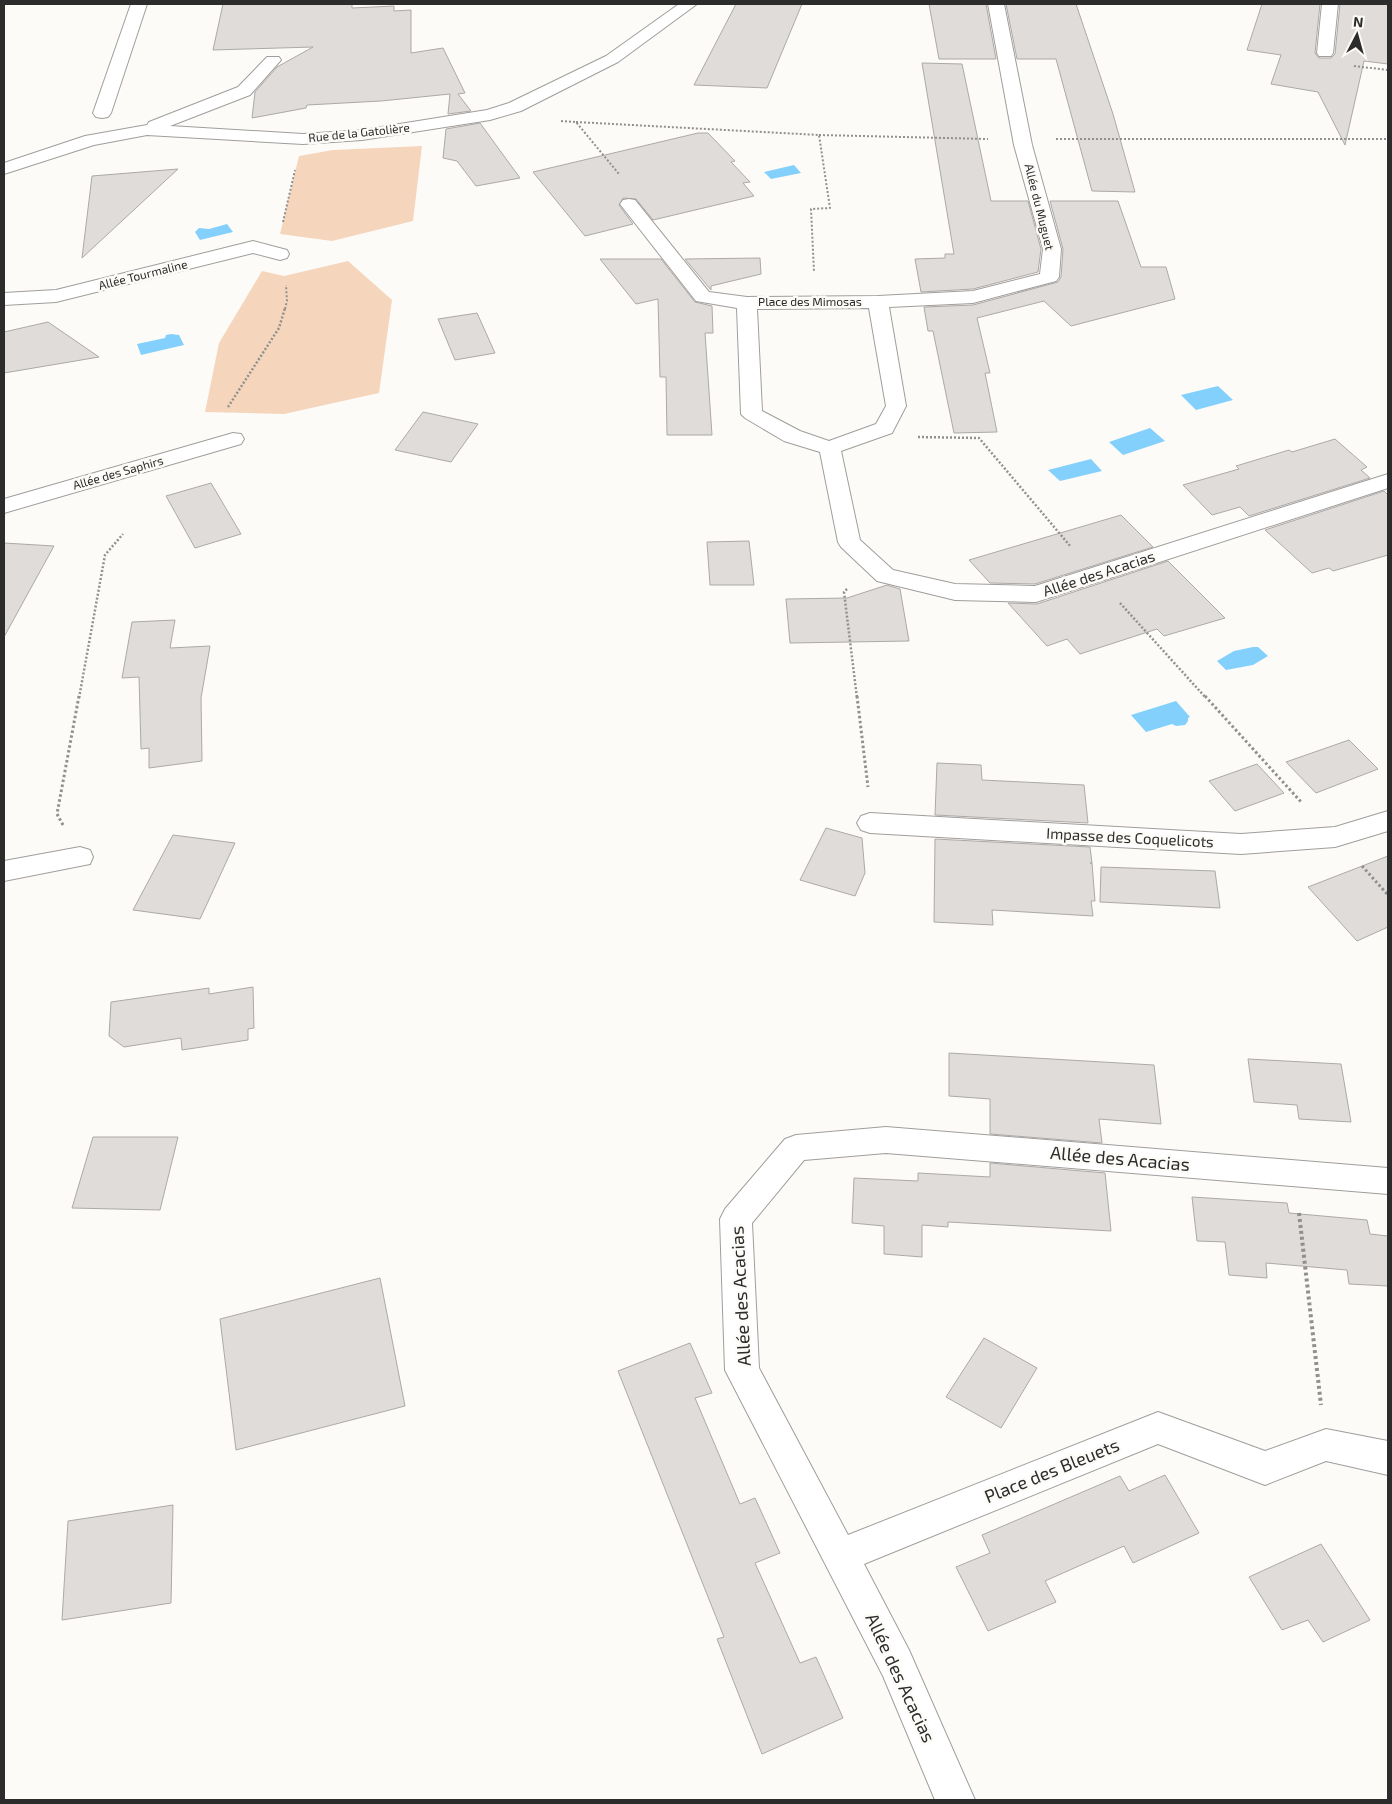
<svg xmlns="http://www.w3.org/2000/svg" width="1392" height="1804" viewBox="0 0 1392 1804" font-family="'Exo 2',sans-serif">
	<style>
		.green { fill: #f5d6bc }
		.water { fill: #84d0fc }
		.building { fill: #dfdcda; stroke: #aca9a7 }
		.lines { fill: none; stroke-linecap: round; stroke-linejoin: round }
		.minor-casing { stroke: #a09e9c; stroke-width: 2 }
		.path-far3 { stroke: #91908e; stroke-width: 2; stroke-dasharray: 2 2; stroke-linecap: butt }
		.path-far2 { stroke: #91908e; stroke-width: 2.5; stroke-dasharray: 2 2; stroke-linecap: butt }
		.path-far1 { stroke: #91908e; stroke-width: 3; stroke-dasharray: 2.5 2.5; stroke-linecap: butt }
		.path { stroke: #91908e; stroke-width: 4; stroke-dasharray: 3 3; stroke-linecap: butt }
		.minor { fill: #fff; fill-rule: evenodd }
		.labels { text-anchor: middle; stroke-width: 5; stroke-linejoin: round; paint-order: stroke }
		.far-street-label { font-size: 12px; fill: #2d2c2c; stroke: #fdfbf8 }
		.street-label { font-size: 15px; fill: #2d2c2c; stroke: #fdfbf8 }
		.near-street-label { font-size: 18px; fill: #2d2c2c; stroke: #fdfbf8 }
	</style>
	<rect width="100%" height="100%" fill="#fdfbf8"/>
	<g class="green">
		<path d="M422,146L413,221L332,241L280,234L299,156L333,150Z"/>
		<path d="M348,261L392,300L379,393L284,414L205,412L219,343L262,271L284,276Z"/>
	</g>
	<g class="water">
		<path d="M794,165L801,173L771,179L764,172Z"/>
		<path d="M227,224L233,232L200,240L195,232L199,228L209,229Z"/>
		<path d="M171,334L179,335L184,345L141,355L137,344L165,338L166,335Z"/>
		<path d="M1218,386L1233,400L1196,410L1181,395Z"/>
		<path d="M1150,428L1165,441L1123,455L1109,442Z"/>
		<path d="M1091,459L1102,471L1060,481L1048,470Z"/>
		<path d="M1253,647H1258L1268,656L1253,665L1226,670L1217,661L1234,651Z"/>
		<path d="M1176,701L1190,717L1188,718V721L1185,725L1176,726L1172,724L1146,732L1131,715Z"/>
	</g>
	<g class="building">
		<path d="M223,4H352V8L394,6V11L411,10V53L443,48L465,93L458,94L471,111L448,114L450,94L381,101L307,105L306,108L252,118L255,92L277,67L313,47L213,50Z"/>
		<path d="M736,4H802L767,88L694,85Z"/>
		<path d="M929,4H986L996,59H939Z"/>
		<path d="M1006,4H1076L1113,114L1135,192L1092,191L1056,59H1017Z"/>
		<path d="M1262,4H1320L1315,53L1319,58H1331L1335,54L1340,4H1388V64L1364,61L1345,145L1318,92L1271,84L1281,55L1247,50Z"/>
		<path d="M922,63L962,64L991,201H1028L1041,249L1038,272L973,289L921,292L915,259L945,258V254H954Z"/>
		<path d="M480,123L520,178L476,186L457,161L443,158L446,129Z"/>
		<path d="M698,133H708L735,161L731,162L750,182L743,183L754,196L653,220L636,199L623,198L619,205L633,224L585,236L533,172Z"/>
		<path d="M178,169L82,258L92,176Z"/>
		<path d="M1050,201H1118L1141,267H1166L1175,299L1071,326L1044,301L977,318L990,373H985L997,432L954,433L933,331H928L924,307L973,305L1058,282L1061,277L1063,249Z"/>
		<path d="M760,258L761,274L711,286V290L685,259Z"/>
		<path d="M600,259H661L695,302L712,306L713,333H705L712,435H667L666,377H660L658,299L636,304Z"/>
		<path d="M477,313L495,353L455,360L438,319Z"/>
		<path d="M48,322L99,357L4,373V332Z"/>
		<path d="M423,412L478,424L451,462L395,450Z"/>
		<path d="M1335,439L1367,467L1361,470L1370,478L1249,516L1240,507L1212,515L1183,485L1239,469L1236,466L1289,450L1292,452Z"/>
		<path d="M211,483L241,534L195,548L166,496Z"/>
		<path d="M1384,491L1388,495V555L1333,571L1329,568L1312,573L1265,530Z"/>
		<path d="M1121,515L1153,547L1035,584L990,583L969,560Z"/>
		<path d="M749,541L754,585H710L707,542Z"/>
		<path d="M4,543L54,546L4,637Z"/>
		<path d="M1168,561L1225,618L1164,636L1157,629L1080,654L1067,639L1047,646L1008,603L1037,604Z"/>
		<path d="M887,585L900,589L909,641L790,643L786,599L847,598Z"/>
		<path d="M175,620L170,648L210,646L201,698L202,761L149,768V748L141,749L139,677L122,678L132,622Z"/>
		<path d="M1349,740L1378,769L1316,793L1286,762Z"/>
		<path d="M937,763L981,765L982,780L1084,785L1088,823L935,815Z"/>
		<path d="M1257,764L1284,793L1235,811L1209,781Z"/>
		<path d="M826,828L862,838L865,873L855,896L800,880Z"/>
		<path d="M173,835L235,843L200,919L133,910Z"/>
		<path d="M935,839L1090,847L1092,863H1090H1092L1095,901H1091L1093,916L992,910L993,925L934,922Z"/>
		<path d="M1388,856V927L1357,941L1308,887Z"/>
		<path d="M1101,867L1215,871L1220,908L1100,902Z"/>
		<path d="M253,987L254,1028L248,1029V1040L182,1050L181,1038L124,1047L109,1036L111,1002L209,988V994Z"/>
		<path d="M949,1053L1154,1065L1161,1124L1099,1119L1102,1143L990,1134V1099L949,1096Z"/>
		<path d="M1248,1059L1341,1064L1351,1122L1299,1119L1297,1105L1254,1102Z"/>
		<path d="M93,1137H178L160,1210L72,1208Z"/>
		<path d="M990,1163L1105,1173L1111,1231L948,1222V1227L922,1225V1257L884,1254V1226L852,1223L854,1178L918,1181V1173L990,1177Z"/>
		<path d="M1192,1197L1287,1203L1289,1213L1367,1220L1370,1234L1388,1236V1286L1349,1284L1347,1270L1266,1263L1267,1278L1229,1275L1225,1242L1197,1241Z"/>
		<path d="M380,1278L405,1406L236,1450L220,1319Z"/>
		<path d="M984,1338L1037,1368L1001,1428L946,1397Z"/>
		<path d="M690,1343L712,1393L695,1398L740,1504L755,1498L780,1553L755,1563L800,1663L816,1657L843,1718L762,1754L717,1639L724,1637L618,1371Z"/>
		<path d="M1165,1475L1199,1533L1133,1563L1124,1546L1045,1581L1056,1602L988,1631L956,1567L990,1553L982,1535L1120,1476L1129,1491Z"/>
		<path d="M173,1505L171,1603L62,1620L68,1521Z"/>
		<path d="M1321,1544L1370,1620L1323,1642L1308,1620L1282,1630L1249,1577Z"/>
	</g>
	<g class="lines">
		<defs>
			<g id="minor">
				<path d="M131,4H147L111,113L108,117L102,118L96,117L93,113Z"/>
				<path d="M679,4H697L618,62L521,111L490,120L362,140L303,144L147,135L94,145L4,174V163L85,136L147,125L149,122L238,87L267,57H279L281,60L250,95L170,126L303,134L362,130L487,110L509,103L606,56Z"/>
				<path d="M988,4H1004L1032,145L1061,249L1059,277L1056,281L973,303L889,307L906,406L892,433L841,451L860,540L893,570L955,584L1035,586L1388,474V488L1036,602L955,600L877,581L841,547L838,542L820,452L784,441L745,418L741,414L737,308L696,301L620,204L623,200L629,199L635,200L709,292L747,297L878,296L973,291L1040,274L1043,249L1014,145ZM869,308L886,406L876,424L829,441L800,431L762,411L757,309Z"/>
				<path d="M1322,4H1338L1333,53L1331,56H1319L1317,53Z"/>
				<path d="M253,241L287,250L289,254L287,258L280,260L253,253L56,302L4,305V293L56,290Z"/>
				<path d="M233,433L241,434L244,439L241,444L4,513V499Z"/>
				<path d="M1388,811V831L1335,847L1241,854L870,833L861,830L857,823L861,816L870,813L1241,834L1335,827Z"/>
				<path d="M80,847L90,850L93,857L90,864L4,881V861Z"/>
				<path d="M886,1127L1388,1168V1194L886,1153L804,1160L752,1223L759,1368L848,1535L1158,1412L1265,1451L1326,1429L1388,1441V1475L1326,1461L1265,1485L1158,1444L864,1564L909,1650L975,1800H935L883,1676L725,1370L720,1219L725,1209L785,1139L796,1135Z"/>
			</g>
		</defs>
		<use href="#minor" class="minor-casing"/>
		<g class="path-far3">
			<path d="M1354,66L1388,70"/>
			<path d="M561,121L576,122L619,174"/>
			<path d="M576,122L819,135L830,208L811,209L814,272"/>
			<path d="M819,135L988,139"/>
			<path d="M1056,139H1388"/>
			<path d="M283,222L295,170"/>
			<path d="M285,309L287,301L286,285"/>
		</g>
		<g class="path-far2">
			<path d="M228,407L279,328L285,308"/>
			<path d="M918,437L979,438L1071,547"/>
			<path d="M847,589L844,592L857,698"/>
			<path d="M1120,603L1206,698"/>
			<path d="M79,698L105,555L123,534"/>
		</g>
		<g class="path-far1">
			<path d="M857,696L868,787"/>
			<path d="M1205,696L1302,803"/>
			<path d="M63,825L57,814L79,696"/>
			<path d="M1362,866L1388,895"/>
		</g>
		<path class="path" d="M1299,1213L1321,1405"/>
		<use href="#minor" class="minor"/>
	</g>
	<g class="labels">
		<g class="far-street-label">
			<text transform="translate(359 133) rotate(-6)" y="4">Rue de la Gatolière</text>
			<text transform="translate(1039 207) rotate(76)" y="4">Allée du Muguet</text>
			<text transform="translate(143 275) rotate(-14)" y="4">Allée Tourmaline</text>
			<text x="810" y="306">Place des Mimosas</text>
			<text transform="translate(118 473) rotate(-16)" y="4">Allée des Saphirs</text>
		</g>
		<g class="street-label">
			<text transform="translate(1099 574) rotate(-18)" y="5">Allée des Acacias</text>
			<text transform="translate(1130 838) rotate(3)" y="5">Impasse des Coquelicots</text>
		</g>
		<g class="near-street-label">
			<text transform="translate(1120 1159) rotate(5)" y="6">Allée des Acacias</text>
			<text transform="translate(741 1296) rotate(-93)" y="6">Allée des Acacias</text>
			<text transform="translate(1052 1471) rotate(-22)" y="6">Place des Bleuets</text>
			<text transform="translate(900 1678) rotate(65)" y="6">Allée des Acacias</text>
		</g>
	</g>
	<rect width="1392" height="1804" fill="none" stroke="#2d2c2c" stroke-width="10"/>
	<g transform="translate(1357 35) rotate(6)" stroke="#fdfbf8" stroke-width="4" paint-order="stroke">
	<path d="M0-4L9 19L0 12L-9 19Z" fill="#2d2c2c"/>
	<text y="-8" font-size="14" font-weight="bold" text-anchor="middle" fill="#2d2c2c">N</text>
	</g>
</svg>
